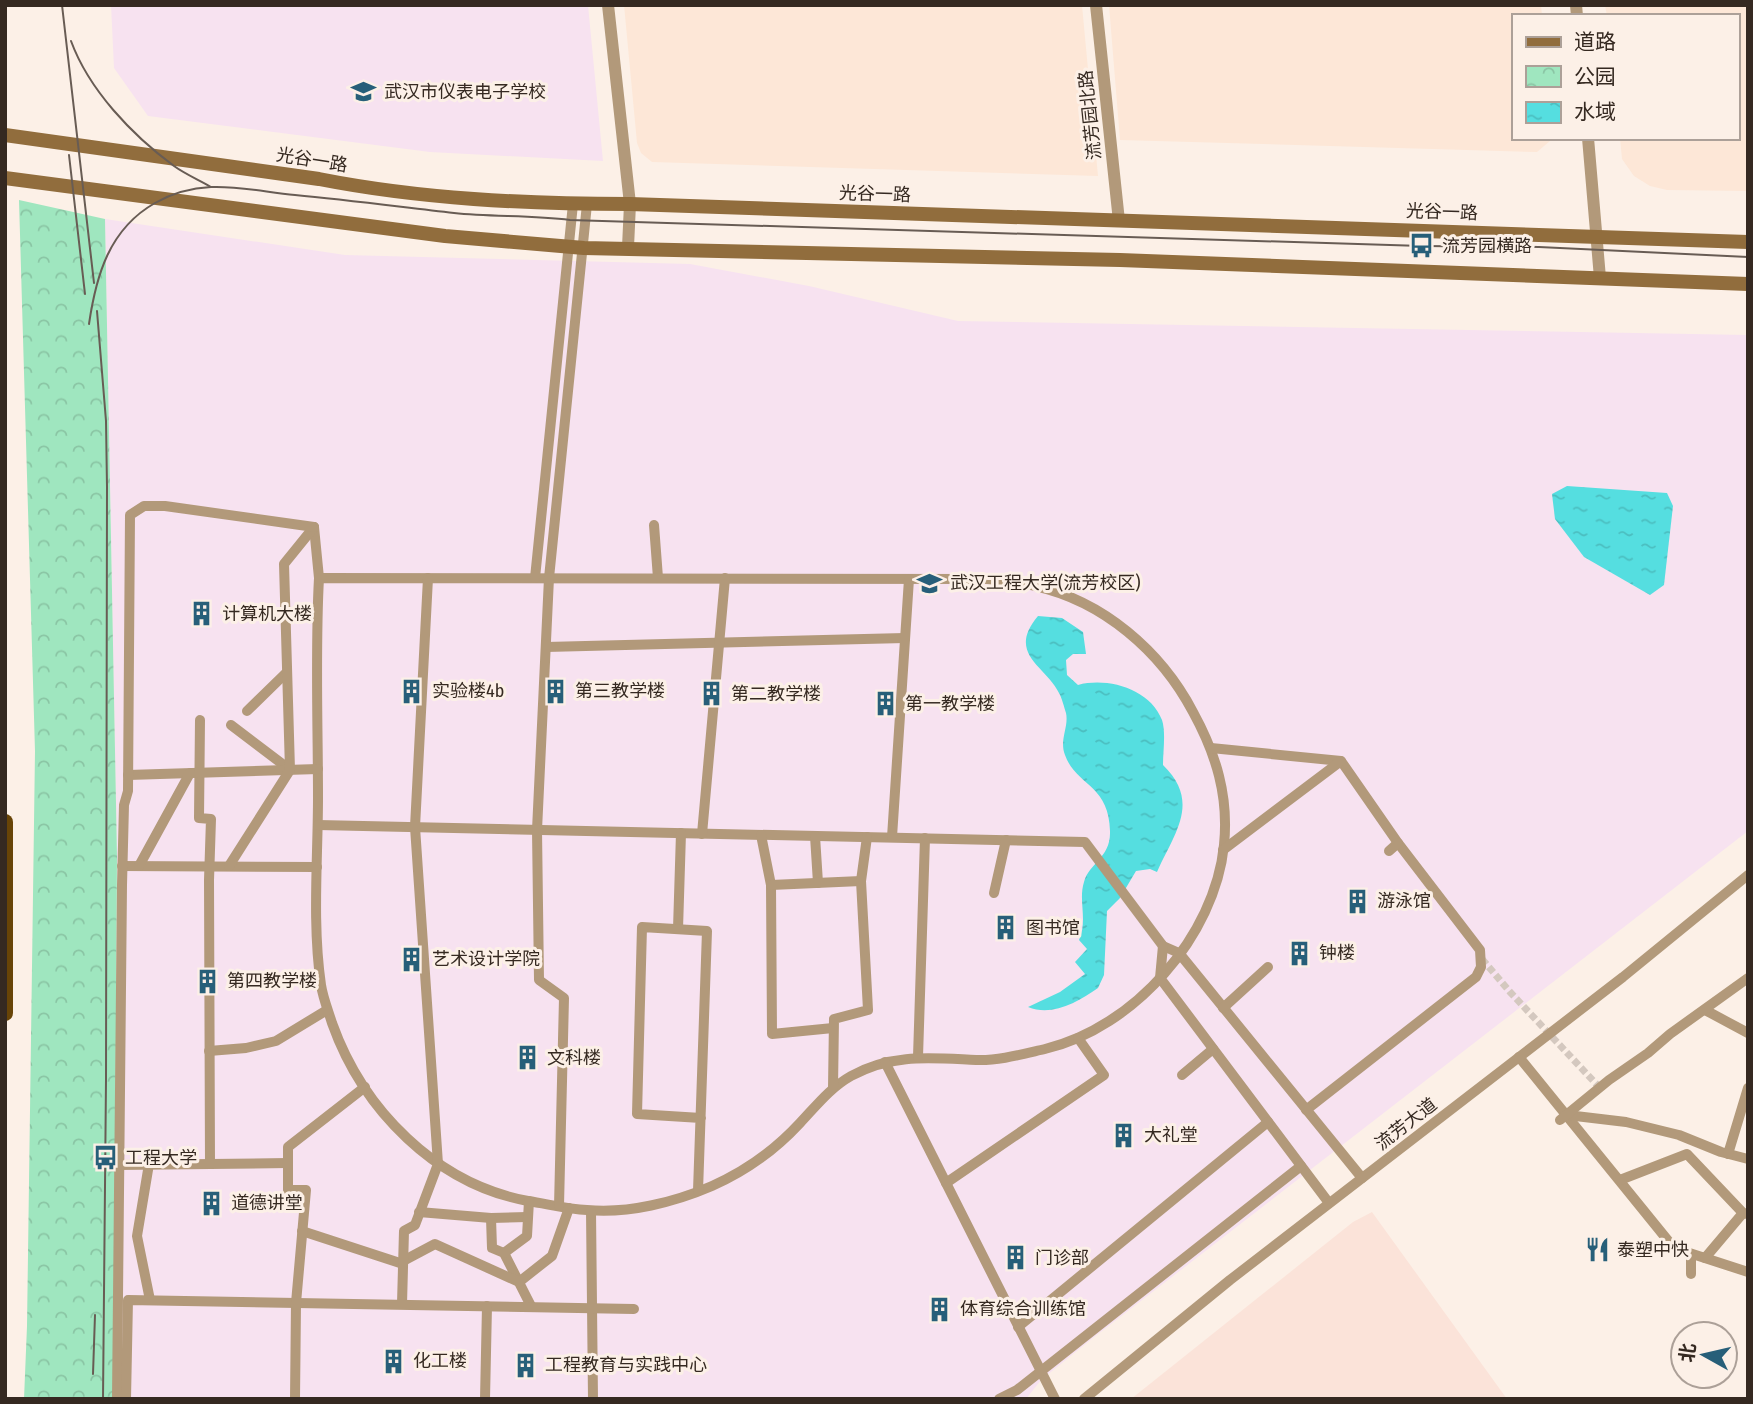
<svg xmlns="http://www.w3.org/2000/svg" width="1753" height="1404" viewBox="0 0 1753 1404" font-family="'Fira Sans Condensed','Noto Sans SC',sans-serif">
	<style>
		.commercial { fill: #fbe3d9 }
		.built { fill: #fde7d7 }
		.education { fill: #f7e2f0 }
		.park { fill: url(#park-crowns) }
		.water { fill: url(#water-ripples) }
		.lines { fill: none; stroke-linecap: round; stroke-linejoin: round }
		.pedestrian-tunnel { stroke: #d4c8bf; stroke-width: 7; stroke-dasharray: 7 3.5; stroke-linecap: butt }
		.minor { stroke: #b2997a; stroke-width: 10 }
		.tertiary { stroke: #b2997a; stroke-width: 12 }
		.secondary { stroke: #916d3d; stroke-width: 14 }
		.trunk { stroke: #684407; stroke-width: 16 }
		.tram { stroke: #685c54; stroke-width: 2 }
		.labels { text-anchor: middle; stroke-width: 6; stroke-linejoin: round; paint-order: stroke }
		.poi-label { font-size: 18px; fill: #352921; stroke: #fcf0e7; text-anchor: start }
		.street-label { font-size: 18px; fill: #352921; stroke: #fcf0e7 }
	</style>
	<defs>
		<pattern id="park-crowns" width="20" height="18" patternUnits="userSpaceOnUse" patternTransform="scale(1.75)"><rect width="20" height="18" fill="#9fe6bf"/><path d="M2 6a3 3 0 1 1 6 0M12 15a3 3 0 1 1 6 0" fill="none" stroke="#8ac5a4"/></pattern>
		<pattern id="water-ripples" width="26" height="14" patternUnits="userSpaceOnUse" patternTransform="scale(1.75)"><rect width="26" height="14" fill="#55dee0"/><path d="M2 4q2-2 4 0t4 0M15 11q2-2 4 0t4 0" fill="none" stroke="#4bbec0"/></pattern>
	</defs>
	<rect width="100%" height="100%" fill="#fcf0e7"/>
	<path class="commercial" d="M1372,1212L1507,1399H1131L1353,1222Z"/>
	<g class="built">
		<path d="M624,5H1082L1098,176L652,162L641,153L637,143Z"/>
		<path d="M1109,5H1541L1542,16H1513V138H1550V141L1537,152L1120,140Z"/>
		<path d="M1605,5H1748V191L1667,190L1650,186L1634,176L1622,159L1620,138H1737V16H1607Z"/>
	</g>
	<g class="education">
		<path d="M111,5H588L603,161L430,152L148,116L114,68Z"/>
		<path d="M105,219L345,255L690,264L809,286L958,321L1748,335V831L1093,1338L1041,1380L1026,1399H114L117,856Z"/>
	</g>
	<path class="park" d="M19,200L105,219L117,856L114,1399H24L27,1326L35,751Z"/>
	<g class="water">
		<path d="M1567,486L1667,493L1673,506L1664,585L1650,595L1584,557L1555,519L1552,494Z"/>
		<path d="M1038,616L1062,618L1083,632L1086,654H1073L1066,660L1067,675L1078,685C1108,677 1150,689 1162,720C1166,732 1163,752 1163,765C1201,802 1175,832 1157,872L1150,869L1136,871L1120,898L1107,911L1104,975L1098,988C1078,1002 1052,1017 1028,1007L1060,992L1085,974L1075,962L1087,949L1079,940C1088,920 1078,901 1084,882C1089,863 1111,858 1110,831C1109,784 1076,786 1065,755C1059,740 1069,727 1066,713C1064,707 1062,698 1059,693C1046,666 1006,654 1038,616Z"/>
	</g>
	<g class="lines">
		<path class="pedestrian-tunnel" d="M1482,959L1510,992L1600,1088"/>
		<g class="minor">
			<path d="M654,525L658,578"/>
			<path d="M314,527L319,578"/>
			<path d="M319,578L986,579C1002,581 1019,582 1035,586C1103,601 1161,651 1193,712C1216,754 1229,796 1224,845C1215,936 1134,1028 1045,1049C1023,1054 998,1061 976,1060C932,1058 892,1053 851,1076C830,1088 817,1105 800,1123C776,1149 746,1171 712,1186C675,1202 628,1214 587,1210C567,1209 548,1204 528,1201C436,1184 363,1110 332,1023C328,1010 323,998 321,985C312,923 318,858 318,797C318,724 315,651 319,578Z"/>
			<path d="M535,578L573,204"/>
			<path d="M546,647L905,638"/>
			<path d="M247,711L286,673"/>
			<path d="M200,720L199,818L211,819L209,880L210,1164"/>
			<path d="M231,725L289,769"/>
			<path d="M1211,748L1341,761L1398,843L1480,950L1481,967L1476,977L1306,1110"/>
			<path d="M128,775L318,769"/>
			<path d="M318,825L1085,842L1163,946L1179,953L1362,1178"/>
			<path d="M702,834L725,578"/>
			<path d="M761,835L771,885L772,1034L833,1028"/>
			<path d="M815,836L818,883"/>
			<path d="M892,837L909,579"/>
			<path d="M1223,850L1341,761"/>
			<path d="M1389,851L1398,843"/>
			<path d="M122,866L317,867"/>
			<path d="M139,866L190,773"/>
			<path d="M229,866L290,770L284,564L314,527"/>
			<path d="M771,885L861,881"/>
			<path d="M994,893L1006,840"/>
			<path d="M678,929L681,833"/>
			<path d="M1163,946L1160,978L1329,1203"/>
			<path d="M1223,1008L1268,967"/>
			<path d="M1705,1010L1748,1033"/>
			<path d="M209,1051L246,1048L276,1041L327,1010"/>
			<path d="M918,1057L925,838"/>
			<path d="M1519,1057L1674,1248L1748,1272"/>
			<path d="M885,1062L1055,1399"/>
			<path d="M1182,1075L1213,1049"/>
			<path d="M833,1088L834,1019L868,1010L861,881L867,837"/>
			<path d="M1567,1115L1626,1122L1679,1135L1721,1152L1748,1159"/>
			<path d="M1560,1120L1609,1080L1648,1053L1670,1034L1748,978"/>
			<path d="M1728,1154L1748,1088"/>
			<path d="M149,1164L137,1236L150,1300"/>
			<path d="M119,1165L288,1163"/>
			<path d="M1620,1180L1687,1154L1743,1213L1748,1214"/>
			<path d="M946,1183L1104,1075L1078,1038"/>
			<path d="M698,1191L707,931L642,927L637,1114L701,1118"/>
			<path d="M559,1206L564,998L539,980L537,830L549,578L587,204"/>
			<path d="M591,1211L593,1399"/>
			<path d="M419,1212L491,1218L527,1217"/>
			<path d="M491,1218L492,1248L504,1253L531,1306"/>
			<path d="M302,1231L403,1264"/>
			<path d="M504,1253L527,1236L529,1201"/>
			<path d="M1691,1254V1274"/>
			<path d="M1705,1258L1743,1213"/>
			<path d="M403,1261L435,1244L519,1282L552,1256L569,1208"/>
			<path d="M402,1304L404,1231L415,1225L438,1164L415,827L428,578"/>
			<path d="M1018,1327L1268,1122"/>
			<path d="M117,1399L122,885L124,805L128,791L130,515L144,506H165L314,527"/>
			<path d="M126,1399L128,1300L634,1309"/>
			<path d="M295,1399L296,1303L306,1190H288V1147L365,1087"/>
			<path d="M485,1399L487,1306"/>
			<path d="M999,1399L1017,1390L1301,1166"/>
			<path d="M1084,1399L1230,1280L1623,977L1748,875"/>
		</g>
		<g class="tertiary">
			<path d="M608,5L630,204L628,247"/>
			<path d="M1096,5L1119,221"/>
			<path d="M1576,5L1577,16"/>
			<path d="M1588,138L1600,278"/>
		</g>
		<g class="secondary">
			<path d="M5,135L319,179C421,199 526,204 630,204L1748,242"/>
			<path d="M5,178L445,236L584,248L1120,260L1748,284"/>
		</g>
		<path class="trunk" d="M5,822V1013"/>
		<g class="tram">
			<path d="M62,5L94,283"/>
			<path d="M71,41C89,90 132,135 174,166C185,174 199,180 211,187"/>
			<path d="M69,155L85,294"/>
			<path d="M97,311L106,421L107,487L106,1080L103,1399"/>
			<path d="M89,324C96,276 109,229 155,203C203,176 245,190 295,195C348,200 401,207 454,213C492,217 532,215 570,220L1422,246L1539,247L1748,257"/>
			<path d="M93,1374L95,1315"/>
		</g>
	</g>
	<defs>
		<symbol id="university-bare" viewBox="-9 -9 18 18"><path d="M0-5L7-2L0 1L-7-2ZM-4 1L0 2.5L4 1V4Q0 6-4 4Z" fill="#275f79" stroke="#fcf0e7" stroke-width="2.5" paint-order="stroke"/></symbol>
		<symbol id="bus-bare" viewBox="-9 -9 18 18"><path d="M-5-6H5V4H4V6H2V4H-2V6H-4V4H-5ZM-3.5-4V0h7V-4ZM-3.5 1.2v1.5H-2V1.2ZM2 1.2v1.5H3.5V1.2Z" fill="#275f79" stroke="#fcf0e7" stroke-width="2.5" paint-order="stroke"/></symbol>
		<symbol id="building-bare" viewBox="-9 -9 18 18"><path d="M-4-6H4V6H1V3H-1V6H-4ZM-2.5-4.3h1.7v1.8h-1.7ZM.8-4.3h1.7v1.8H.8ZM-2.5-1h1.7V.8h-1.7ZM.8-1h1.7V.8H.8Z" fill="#275f79" stroke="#fcf0e7" stroke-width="2.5" paint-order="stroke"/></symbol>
		<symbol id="restaurant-bare" viewBox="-9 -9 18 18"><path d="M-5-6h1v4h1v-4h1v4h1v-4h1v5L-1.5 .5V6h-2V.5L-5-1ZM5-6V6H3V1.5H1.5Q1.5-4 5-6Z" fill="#275f79" stroke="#fcf0e7" stroke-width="2.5" paint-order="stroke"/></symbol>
	</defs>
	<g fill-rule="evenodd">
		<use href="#university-bare" x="346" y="74" width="35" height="35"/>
		<use href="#bus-bare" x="1404" y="228" width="35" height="35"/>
		<use href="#university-bare" x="912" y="566" width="35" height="35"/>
		<use href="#building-bare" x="184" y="596" width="35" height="35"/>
		<use href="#building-bare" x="394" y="674" width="35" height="35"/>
		<use href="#building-bare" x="538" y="674" width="35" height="35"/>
		<use href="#building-bare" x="694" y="676" width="35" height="35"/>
		<use href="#building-bare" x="868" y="686" width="35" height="35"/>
		<use href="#building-bare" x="1340" y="884" width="35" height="35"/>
		<use href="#building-bare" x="988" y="910" width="35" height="35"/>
		<use href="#building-bare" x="1282" y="936" width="35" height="35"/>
		<use href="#building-bare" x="394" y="942" width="35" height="35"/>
		<use href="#building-bare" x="190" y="964" width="35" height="35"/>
		<use href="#building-bare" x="510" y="1040" width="35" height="35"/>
		<use href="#building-bare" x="1106" y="1118" width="35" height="35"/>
		<use href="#bus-bare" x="88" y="1140" width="35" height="35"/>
		<use href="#building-bare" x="194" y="1186" width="35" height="35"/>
		<use href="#restaurant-bare" x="1580" y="1232" width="35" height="35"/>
		<use href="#building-bare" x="998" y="1240" width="35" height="35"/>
		<use href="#building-bare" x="922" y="1292" width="35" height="35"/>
		<use href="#building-bare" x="376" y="1344" width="35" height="35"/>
		<use href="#building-bare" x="508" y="1348" width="35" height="35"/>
	</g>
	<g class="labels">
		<g class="poi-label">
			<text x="384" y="98">武汉市仪表电子学校</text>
			<text x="1442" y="252">流芳园横路</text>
			<text x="950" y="589">武汉工程大学(流芳校区)</text>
			<text x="222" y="620">计算机大楼</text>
			<text x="432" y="697">实验楼4b</text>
			<text x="575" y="697">第三教学楼</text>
			<text x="731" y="700">第二教学楼</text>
			<text x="905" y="710">第一教学楼</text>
			<text x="1377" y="907">游泳馆</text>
			<text x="1026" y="934">图书馆</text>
			<text x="1319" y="959">钟楼</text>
			<text x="432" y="965">艺术设计学院</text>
			<text x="227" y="987">第四教学楼</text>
			<text x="547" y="1064">文科楼</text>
			<text x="1144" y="1141">大礼堂</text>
			<text x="125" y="1164">工程大学</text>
			<text x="231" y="1209">道德讲堂</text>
			<text x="1617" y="1256">泰塑中快</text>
			<text x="1035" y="1264">门诊部</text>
			<text x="960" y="1315">体育综合训练馆</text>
			<text x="413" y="1367">化工楼</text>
			<text x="545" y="1371">工程教育与实践中心</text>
		</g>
		<g class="street-label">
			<text transform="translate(1090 115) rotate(-96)" y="6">流芳园北路</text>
			<text transform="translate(312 160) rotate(9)" y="6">光谷一路</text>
			<text transform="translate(875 194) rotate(2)" y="6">光谷一路</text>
			<text transform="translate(1442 212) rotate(2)" y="6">光谷一路</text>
			<text transform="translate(1406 1124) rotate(-38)" y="6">流芳大道</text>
		</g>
	</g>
	<rect width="1753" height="1404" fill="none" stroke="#352921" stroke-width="14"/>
	<rect x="1512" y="14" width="228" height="126" fill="#fcf0e7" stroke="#aca098" stroke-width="2"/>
	<rect x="1526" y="37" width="35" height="10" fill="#916d3d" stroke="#aca098" stroke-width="2"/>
	<text x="1574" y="49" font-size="21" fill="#352921">道路</text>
	<rect x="1526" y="66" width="35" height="21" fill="url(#park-crowns)" stroke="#aca098" stroke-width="2"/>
	<text x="1574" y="84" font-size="21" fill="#352921">公园</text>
	<rect x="1526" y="102" width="35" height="21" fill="url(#water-ripples)" stroke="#aca098" stroke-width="2"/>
	<text x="1574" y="119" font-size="21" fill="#352921">水域</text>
	<g transform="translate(1704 1355) rotate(278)"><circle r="33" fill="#fcf0e7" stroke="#aca098" stroke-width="2"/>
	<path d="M0-5L12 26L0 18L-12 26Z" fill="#275f79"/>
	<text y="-10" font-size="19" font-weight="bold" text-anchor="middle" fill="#352921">北</text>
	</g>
</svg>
